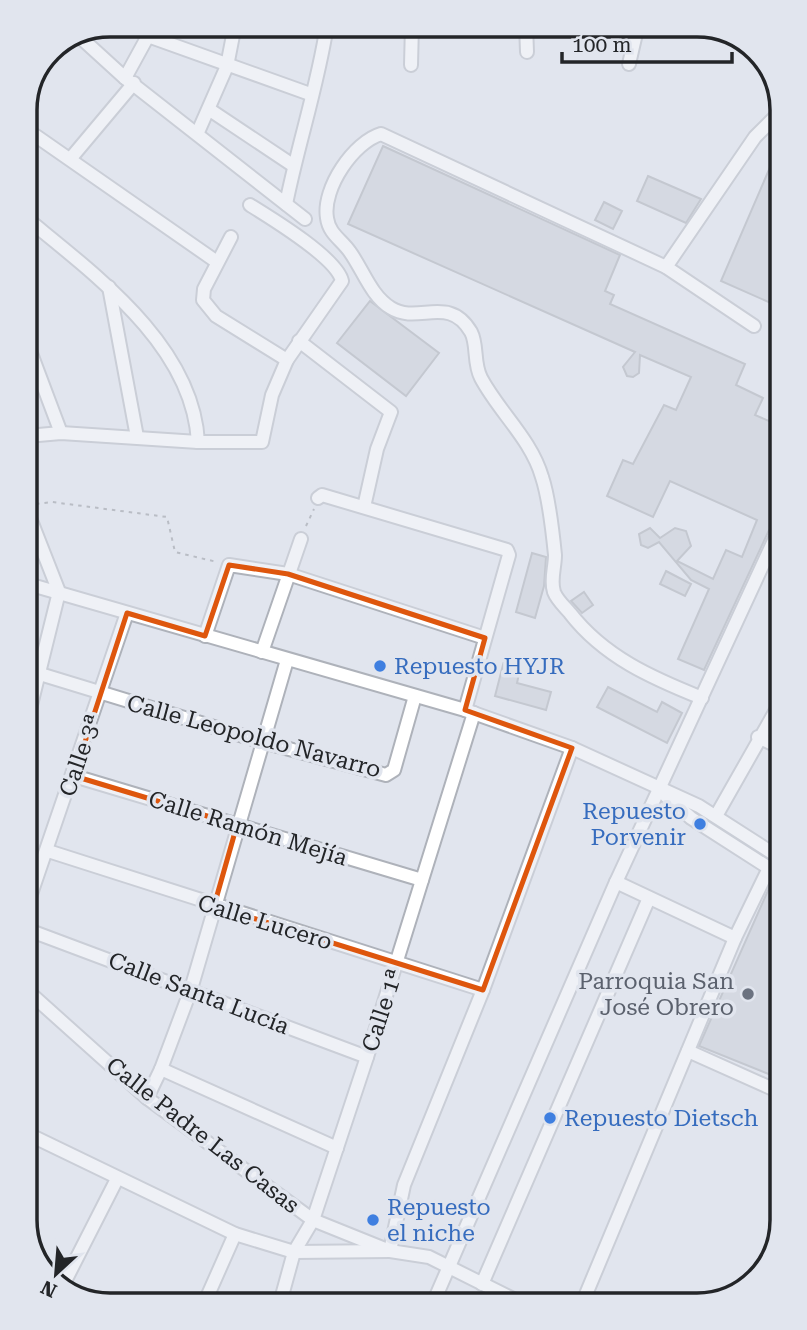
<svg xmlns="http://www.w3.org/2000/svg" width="807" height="1330" viewBox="0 0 807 1330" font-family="'Roboto Serif',serif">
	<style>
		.building { fill: #c5cad2; stroke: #a0a4ac; stroke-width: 2 }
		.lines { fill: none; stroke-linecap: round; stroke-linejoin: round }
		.minor-casing { stroke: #aeb2ba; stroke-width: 16 }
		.path { stroke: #888c92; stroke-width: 2; stroke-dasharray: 3.5 5; stroke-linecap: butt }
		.minor { stroke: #fff; stroke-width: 12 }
		.marked { fill: none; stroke: #de560d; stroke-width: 5; stroke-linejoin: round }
		.shop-dot { fill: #3f7fe0; stroke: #e1e5ee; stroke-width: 2.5 }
		.worship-dot { fill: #6b7280; stroke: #e1e5ee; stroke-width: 2.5 }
		.labels { text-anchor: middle; stroke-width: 7; stroke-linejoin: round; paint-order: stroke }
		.shop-label { font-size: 23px; fill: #366cbe; stroke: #e1e5ee; text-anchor: start }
		.street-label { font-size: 23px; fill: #232528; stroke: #e1e5ee }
		.worship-label { font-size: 23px; fill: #5b616d; stroke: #e1e5ee; text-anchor: end }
		.rim { fill: none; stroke: #232528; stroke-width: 3.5 }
	</style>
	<rect width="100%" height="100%" fill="#e1e5ee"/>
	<g class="building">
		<path d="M383,146L620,255L605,291L614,295L610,304L745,364L736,385L763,398L755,415L776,424L777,520L769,530L704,670L678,659L709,589L691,580L659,542L648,548L641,545L639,534L650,528L660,538L675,528L686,531L691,546L677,561L713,579L726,550L742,557L757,520L670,481L653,517L607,496L623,460L633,464L664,405L676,410L691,377L640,355L639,373L633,377L627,376L623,367L635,352L348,224Z"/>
		<path d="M774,158L776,298L773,304L721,281Z"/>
		<path d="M648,176L701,199L686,223L637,201Z"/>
		<path d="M604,202L622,211L613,229L595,220Z"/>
		<path d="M370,301L439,353L406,396L337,343Z"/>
		<path d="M532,553L546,557L544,586L535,618L516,612Z"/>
		<path d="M666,571L691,584L685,596L660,584Z"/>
		<path d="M584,592L593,605L582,613L571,601Z"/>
		<path d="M504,661L521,665L517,683L551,692L546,710L495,696Z"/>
		<path d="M608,687L657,712L662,702L682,713L667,743L597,707Z"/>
		<path d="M770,886L780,892L781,1079L699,1046Z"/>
	</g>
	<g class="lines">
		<defs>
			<g id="minor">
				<path d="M133,25L148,36L310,94"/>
				<path d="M526,25L527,52"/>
				<path d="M80,37L125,78L305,219"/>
				<path d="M629,64L638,25"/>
				<path d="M411,65L412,25"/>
				<path d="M125,78L148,36"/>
				<path d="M210,110L294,166"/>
				<path d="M198,132L227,66L235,25"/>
				<path d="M36,136L217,262"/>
				<path d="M71,158L134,83"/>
				<path d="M286,204C298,144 318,85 327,25"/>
				<path d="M25,217C94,274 193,345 198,442"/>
				<path d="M231,237L204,289L203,300L216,316L287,360"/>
				<path d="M666,267L755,137L774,118"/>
				<path d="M109,287L137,437"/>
				<path d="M26,340L61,433"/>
				<path d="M299,341L391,412L377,449L364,507"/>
				<path d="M27,436L61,433L198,442H262L272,395L287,360L342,281C337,258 271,218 250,205"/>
				<path d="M318,498L322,495L507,550L509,555L465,710"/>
				<path d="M28,513L59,592L29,713"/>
				<path d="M28,584L465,710L572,748L699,806L780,858"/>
				<path d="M205,636L229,565L288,574L485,638"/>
				<path d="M262,652L301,539"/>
				<path d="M40,674L263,742L386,775L394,770L415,696"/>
				<path d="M702,698C652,678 604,657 570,613C565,607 557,600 554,592C550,580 555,568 555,555C553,535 548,495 542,477C531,439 499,412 481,378C473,363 478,345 471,332C449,294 418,325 391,308C371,296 363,270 350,252C342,240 329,234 327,218C322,188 354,142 381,134L666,267L754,326"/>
				<path d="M758,737L779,747"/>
				<path d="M74,776L422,880"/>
				<path d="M666,796L691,818L780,875"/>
				<path d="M716,816L779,705"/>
				<path d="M48,851L483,990"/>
				<path d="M616,882L735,938"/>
				<path d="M30,897L127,613"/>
				<path d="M31,931L367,1057"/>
				<path d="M31,994L147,1098L313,1220L390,1251L429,1257L515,1300"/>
				<path d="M688,1051L782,1093"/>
				<path d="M161,1069L337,1148"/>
				<path d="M147,1098L161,1069L191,989L287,660"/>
				<path d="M32,1136L235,1234L294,1252L390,1251L404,1185L483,990L572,748"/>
				<path d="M482,1284L649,898"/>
				<path d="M61,1289L117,1179"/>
				<path d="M584,1299L735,938L769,868"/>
				<path d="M434,1301L616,882L777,534"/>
				<path d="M280,1303L294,1252L313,1220L367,1057L474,713"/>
				<path d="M204,1304L235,1234"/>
			</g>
		</defs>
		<use href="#minor" class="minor-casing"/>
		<g class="path">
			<path d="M36,504L52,502L167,517L175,552L217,562"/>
			<path d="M306,526L314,509"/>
		</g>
		<use href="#minor" class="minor"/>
	</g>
	<path d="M0 0H807V1330H0ZM229,565L288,574L485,638L465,710L572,748L483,990L214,906L237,825L74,776L127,613L205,636Z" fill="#e1e5ee" fill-opacity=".55" fill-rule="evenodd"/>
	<path class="marked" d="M229,565L288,574L485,638L465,710L572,748L483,990L214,906L237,825L74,776L127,613L205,636Z"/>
	<g class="shop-dot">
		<circle cx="380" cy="666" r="7"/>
		<circle cx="700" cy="824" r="7"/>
		<circle cx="550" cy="1118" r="7"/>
		<circle cx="373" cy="1220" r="7"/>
	</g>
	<circle class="worship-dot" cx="748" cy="994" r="7"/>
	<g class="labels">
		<g class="shop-label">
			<text x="394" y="674">Repuesto HYJR</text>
			<text x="686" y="819" text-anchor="end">Repuesto<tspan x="686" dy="26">Porvenir</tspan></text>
			<text x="564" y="1126">Repuesto Dietsch</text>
			<text x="387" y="1215">Repuesto<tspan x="387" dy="26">el niche</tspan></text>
		</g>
		<g class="street-label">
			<text transform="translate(254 736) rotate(15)" y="8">Calle Leopoldo Navarro</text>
			<text transform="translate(80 755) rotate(-71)" y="8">Calle 3ª</text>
			<text transform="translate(248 828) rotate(17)" y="8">Calle Ramón Mejía</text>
			<text transform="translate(265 922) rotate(17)" y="8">Calle Lucero</text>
			<text transform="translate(199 993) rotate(21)" y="8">Calle Santa Lucía</text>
			<text transform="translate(382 1010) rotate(-72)" y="8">Calle 1ª</text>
			<text transform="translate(203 1135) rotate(38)" y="8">Calle Padre Las Casas</text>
		</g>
		<g class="worship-label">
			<text x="734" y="989">Parroquia San<tspan x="734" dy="26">José Obrero</tspan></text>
		</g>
	</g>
	<path d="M0 0H807V1330H0ZM110 37H697A73 73 0 0 1 770 110V1220A73 73 0 0 1 697 1293H110A73 73 0 0 1 37 1220V110A73 73 0 0 1 110 37Z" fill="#e1e5ee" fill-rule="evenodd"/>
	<path class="rim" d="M110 37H697A73 73 0 0 1 770 110V1220A73 73 0 0 1 697 1293H110A73 73 0 0 1 37 1220V110A73 73 0 0 1 110 37Z"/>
	<g transform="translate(56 1274) rotate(206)" stroke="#e1e5ee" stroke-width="5" paint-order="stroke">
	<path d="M0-5L12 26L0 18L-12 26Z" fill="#232528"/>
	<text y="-10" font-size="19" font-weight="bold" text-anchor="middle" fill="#232528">N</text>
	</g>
	<path d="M562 52v10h170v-10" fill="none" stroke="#232528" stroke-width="3.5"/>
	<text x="572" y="52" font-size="21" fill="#232528" stroke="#e1e5ee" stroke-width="5" paint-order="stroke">100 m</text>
</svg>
